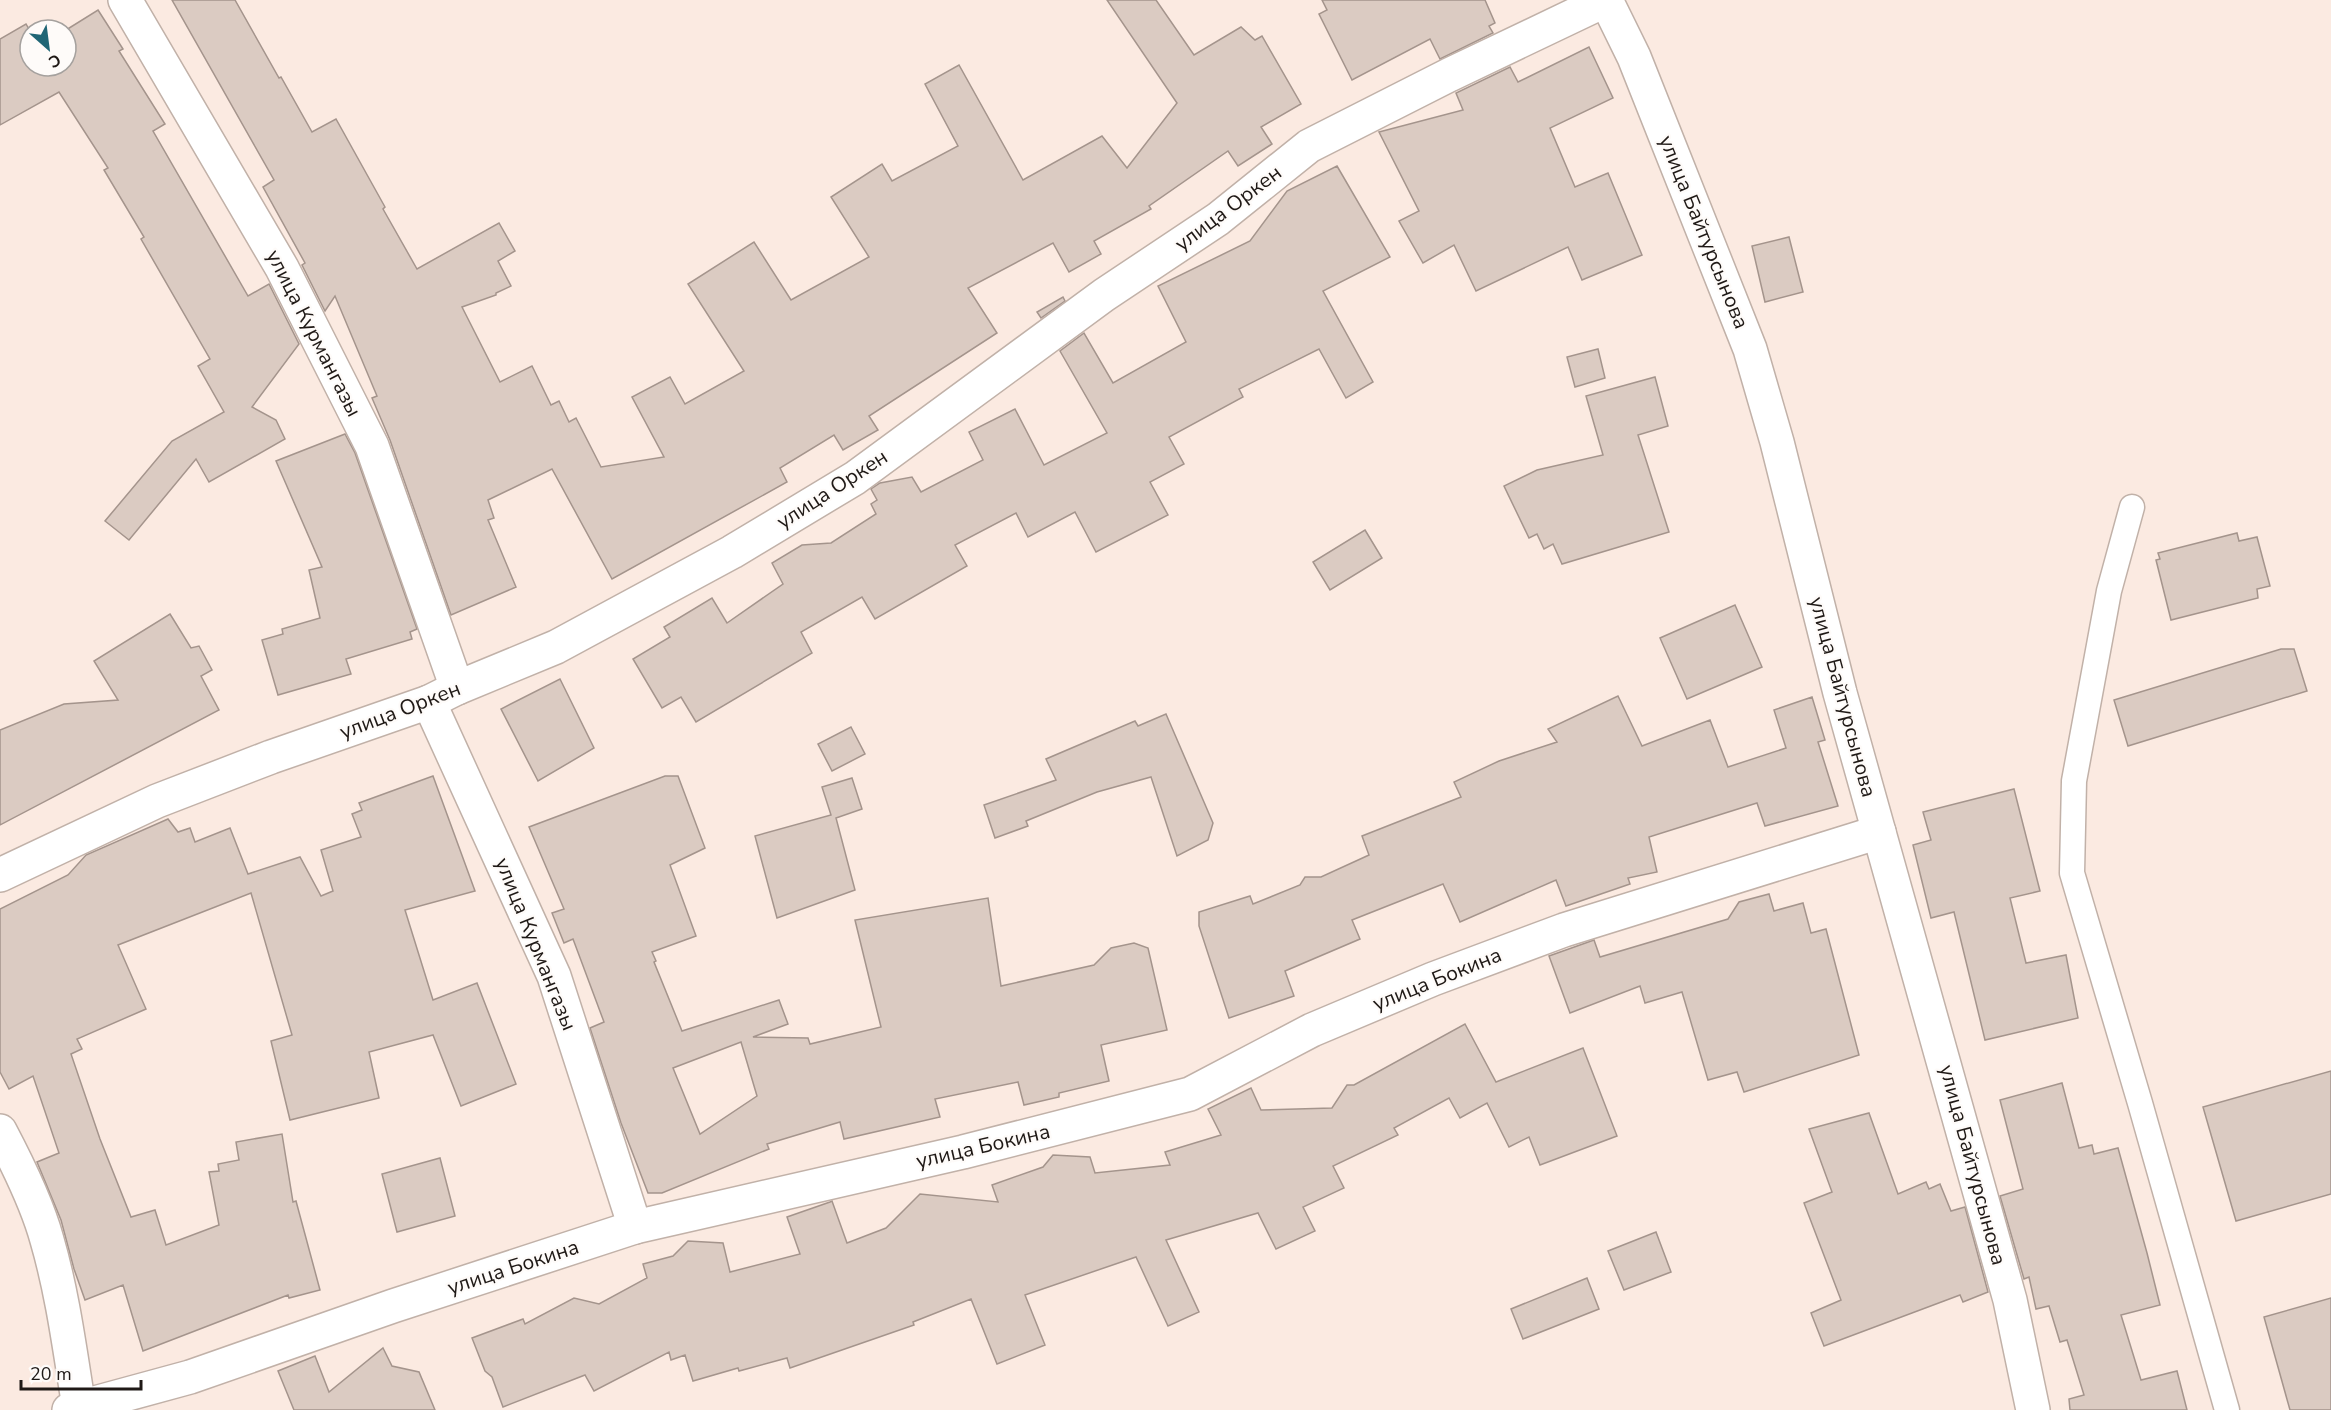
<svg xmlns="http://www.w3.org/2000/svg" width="2331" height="1410" viewBox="0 0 2331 1410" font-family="'Nunito Sans',sans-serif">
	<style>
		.building { fill: #dbcbc2; stroke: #a4948c; stroke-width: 1.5; fill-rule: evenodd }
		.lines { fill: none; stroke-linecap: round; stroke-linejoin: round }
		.service-casing { stroke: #c1b1a8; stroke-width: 27 }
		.minor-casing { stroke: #c1b1a8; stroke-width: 36 }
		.tertiary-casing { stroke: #c1b1a8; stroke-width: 36 }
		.service { stroke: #fff; stroke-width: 24 }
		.minor { stroke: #fff; stroke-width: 33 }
		.tertiary { stroke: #fff; stroke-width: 33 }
		.labels { text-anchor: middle; stroke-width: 4.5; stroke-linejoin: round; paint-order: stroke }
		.street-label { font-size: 21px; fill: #1f1916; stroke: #fefbf9 }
	</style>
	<rect width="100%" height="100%" fill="#fbeae1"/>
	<g class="building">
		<path d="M172,0H235L279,78L281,77L312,132L336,119L385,207L383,209L417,269L499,223L515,251L498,261L511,286L496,293V295L462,307L500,382L532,366L551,405L559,401L569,422L576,418L601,467L664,457L632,397L670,377L685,404L744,371L688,284L754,242L791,300L869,257L831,197L882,164L892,181L958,146L925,84L959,65L1023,180L1102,136L1127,168L1177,103L1107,0H1156L1194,55L1241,27L1255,40L1262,36L1301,104L1261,127L1272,144L1238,166L1228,151L1149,206L1151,209L1094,241L1101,254L1069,272L1053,243L968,288L997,333L869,416L878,430L843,450L834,435L780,468L787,482L612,579L552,469L488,500L494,518L488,520L516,587L451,615L390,440L372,398L377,396L335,296L325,311L302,265L305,263L263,187L274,180Z"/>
		<path d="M1322,0H1485L1495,23L1489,26L1493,33L1440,59L1430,39L1352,80L1319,14L1327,10Z"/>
		<path d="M98,10L123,49L119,51L165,124L153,131L248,296L269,284L299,344L252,407L276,420L285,439L209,482L196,459L129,540L105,521L172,441L224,412L198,366L210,359L141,239L144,237L104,170L108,168L59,92L0,125V39L26,24L30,31V66H66V30Z"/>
		<path d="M1589,47L1613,98L1550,128L1575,187L1608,173L1642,255L1582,280L1568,247L1476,291L1454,245L1423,263L1399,221L1419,211L1379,132L1463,110L1456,93L1510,67L1518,82Z"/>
		<path d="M1337,166L1390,257L1323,291L1373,382L1346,398L1319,349L1239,389L1243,397L1169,437L1184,464L1150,482L1168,515L1096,552L1075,512L1028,537L1016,513L955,545L967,566L875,619L862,597L801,632L812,653L696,722L681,697L662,708L633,659L670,637L664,627L712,598L727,623L783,584L772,563L802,545L831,543L876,514L871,504L877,500L871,489L880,483L912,477L921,492L983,460L969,432L1015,409L1044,465L1107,433L1060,351L1084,333L1113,383L1186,342L1158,286L1250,241L1287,191Z"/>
		<path d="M1789,237L1803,292L1765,302L1752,246Z"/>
		<path d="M1063,297L1065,301L1041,318L1037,312Z"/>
		<path d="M1598,349L1605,378L1575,387L1567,357Z"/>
		<path d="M1655,377L1668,426L1638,435L1669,532L1562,564L1553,544L1544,549L1537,534L1529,538L1504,486L1537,470L1603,455L1586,396Z"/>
		<path d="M345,434L355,453L417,629L410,632L412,639L346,659L351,674L278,695L262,640L283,634L282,629L320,618L309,570L322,567L276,461Z"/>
		<path d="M1365,530L1382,558L1330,590L1313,562Z"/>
		<path d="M2237,533L2239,541L2257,537L2270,586L2257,589L2258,598L2171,620L2156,560L2160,559L2158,553Z"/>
		<path d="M1735,605L1762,667L1687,699L1660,638Z"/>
		<path d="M170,614L191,648L199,646L212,670L201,676L219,710L0,825V730L64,704L118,700L94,661Z"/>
		<path d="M2281,649H2294L2307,691L2128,746L2114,700Z"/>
		<path d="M560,679L594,748L538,781L501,709Z"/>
		<path d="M1618,696L1642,746L1710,720L1728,767L1786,748L1774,710L1812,697L1825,740L1818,742L1838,806L1765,826L1757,803L1649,837L1657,872L1628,878L1630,884L1566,906L1556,880L1460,922L1443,884L1352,920L1360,939L1285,971L1294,996L1229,1018L1199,926V912L1250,896L1253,904L1300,885L1305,877H1321L1369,855L1362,836L1461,797L1454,782L1499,761L1557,742L1548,729Z"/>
		<path d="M1166,714L1213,823L1208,840L1177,856L1151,777L1097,792L1026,821L1028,826L995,838L984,805L1056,780L1046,759L1135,721L1138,726Z"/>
		<path d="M851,727L865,754L832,771L818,744Z"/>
		<path d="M433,776L475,891L405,910L433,1000L477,983L516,1084L461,1106L433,1035L369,1052L379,1098L290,1120L271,1041L292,1035L251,893L118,945L146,1009L77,1039L82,1049L71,1054L100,1139L131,1217L155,1210L166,1245L219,1225L209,1172L219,1171L218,1164L239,1160L236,1142L282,1134L293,1202L296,1201L320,1290L289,1298L288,1295L143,1351L123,1285L85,1300L74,1269L61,1220L37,1162L59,1153L33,1076L9,1089L0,1072V909L68,875L86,855L168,819L178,832L190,828L195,842L230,828L248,874L300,857L321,896L333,891L321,850L361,837L352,814L362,810L359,803Z"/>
		<path d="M665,776H678L705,848L670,865L696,936L652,952L656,961L654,962L682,1031L779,1000L788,1024L753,1037L808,1038L810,1044L881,1027L855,920L988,898L1001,986L1094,965L1111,948L1134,943L1148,948L1167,1030L1101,1045L1109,1081L1059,1093V1097L1024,1105L1018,1082L935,1099L940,1117L844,1139L840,1122L767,1144L769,1149L662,1193H648L621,1123L590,1028L604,1022L573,939L564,943L552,913L564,909L529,827ZM741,1042L757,1096L700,1134L673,1068Z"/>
		<path d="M852,778L862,809L836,818L855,890L777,918L755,836L831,815L822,787Z"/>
		<path d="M2014,789L2040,891L2010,898L2026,963L2066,955L2078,1018L1985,1040L1954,912L1931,918L1913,845L1931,840L1923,812Z"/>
		<path d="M1769,894L1774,911L1803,903L1811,933L1826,929L1859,1055L1744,1092L1737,1072L1708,1080L1682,992L1645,1003L1640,986L1570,1013L1549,956L1594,940L1600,957L1728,919L1739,902Z"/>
		<path d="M1465,1024L1496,1082L1583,1048L1617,1136L1540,1165L1529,1137L1509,1147L1487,1103L1460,1118L1449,1098L1394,1128L1398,1135L1333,1166L1344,1188L1303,1207L1315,1231L1276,1249L1258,1213L1166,1240L1199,1312L1168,1326L1136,1257L1025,1295L1045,1345L997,1364L971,1299L913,1322L914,1325L790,1368L787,1358L739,1371L738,1368L693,1381L685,1355L671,1360L669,1352L594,1391L585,1375L503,1407L492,1377L485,1371L472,1338L523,1319L525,1324L574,1298L599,1304L647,1278L643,1264L673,1256L688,1241L723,1243L730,1272L800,1254L787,1217L830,1202L832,1201L847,1243L886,1228L920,1194L998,1202L992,1185L1043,1167L1053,1155L1090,1157L1095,1173L1170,1165L1165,1152L1221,1135L1208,1109L1251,1088L1261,1110L1332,1108L1347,1085H1354Z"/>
		<path d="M2331,1071V1194L2236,1221L2203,1107Z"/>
		<path d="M2062,1083L2079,1148L2092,1145L2094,1154L2118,1148L2147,1253L2160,1305L2121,1315L2141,1380L2177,1371L2187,1410H2070L2069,1399L2084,1395L2067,1340L2060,1342L2049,1306L2036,1309L2029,1277L2024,1279L2000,1196L2023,1189L2000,1100Z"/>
		<path d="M1869,1113L1898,1194L1926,1182L1929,1189L1940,1184L1951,1211L1965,1207L1988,1292L1963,1302L1960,1295L1824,1346L1811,1313L1841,1300L1804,1203L1832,1192L1809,1129Z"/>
		<path d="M440,1158L455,1216L397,1232L382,1174Z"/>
		<path d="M1656,1232L1671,1272L1624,1290L1608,1251Z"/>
		<path d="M1587,1278L1599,1309L1523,1339L1511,1309Z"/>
		<path d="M2331,1298V1410H2290L2264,1317Z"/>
		<path d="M383,1348L392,1366L419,1372L435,1410H294L278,1371L315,1356L329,1392Z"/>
	</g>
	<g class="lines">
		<defs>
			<path id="service" d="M2132,507L2109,591L2074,781L2072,873L2140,1103L2227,1410"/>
			<g id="minor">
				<path d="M125,0L282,268L372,446L457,688"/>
				<path d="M429,702L554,976L635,1227"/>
				<path d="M0,875L157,801L271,757L429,702L457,688L556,647L732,552L855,478L1104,295L1218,219L1309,146L1449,75L1606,0"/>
				<path d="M0,1131C18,1165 37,1203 47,1240C63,1295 70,1352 79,1407"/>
				<path d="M69,1410L190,1377L393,1306L635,1227L963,1152L1190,1094L1312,1030L1433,979L1564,930L1879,832"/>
			</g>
			<path id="tertiary" d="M1606,0L1634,57L1750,349L1777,442L1840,693L2010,1300L2033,1410"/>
		</defs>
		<use href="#service" class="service-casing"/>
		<use href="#minor" class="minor-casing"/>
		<use href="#tertiary" class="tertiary-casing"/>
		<use href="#service" class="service"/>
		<use href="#minor" class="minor"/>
		<use href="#tertiary" class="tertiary"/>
	</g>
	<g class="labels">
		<g class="street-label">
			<text transform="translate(1228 208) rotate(-37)" y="7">улица Оркен</text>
			<text transform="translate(1704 232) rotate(68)" y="7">улица Байтурсынова</text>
			<text transform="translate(314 333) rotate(63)" y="7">улица Курмангазы</text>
			<text transform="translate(832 489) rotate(-33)" y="7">улица Оркен</text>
			<text transform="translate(1843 697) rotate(75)" y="7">улица Байтурсынова</text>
			<text transform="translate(400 710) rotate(-21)" y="7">улица Оркен</text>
			<text transform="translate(536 944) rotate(68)" y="7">улица Курмангазы</text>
			<text transform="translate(1437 979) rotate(-22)" y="7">улица Бокина</text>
			<text transform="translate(983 1146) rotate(-13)" y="7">улица Бокина</text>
			<text transform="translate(1973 1165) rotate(75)" y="7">улица Байтурсынова</text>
			<text transform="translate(513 1267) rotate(-18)" y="7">улица Бокина</text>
		</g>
	</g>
	<g transform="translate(48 48) rotate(152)"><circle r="28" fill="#fefbf9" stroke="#a5a19e" stroke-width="1.5"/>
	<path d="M0-4.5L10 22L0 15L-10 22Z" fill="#206676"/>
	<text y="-9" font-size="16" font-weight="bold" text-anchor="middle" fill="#1f1916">С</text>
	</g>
	<path d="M21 1380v9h120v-9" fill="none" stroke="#1f1916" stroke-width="3"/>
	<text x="30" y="1380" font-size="18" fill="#1f1916" stroke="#fefbf9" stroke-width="4.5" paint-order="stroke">20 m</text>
</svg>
